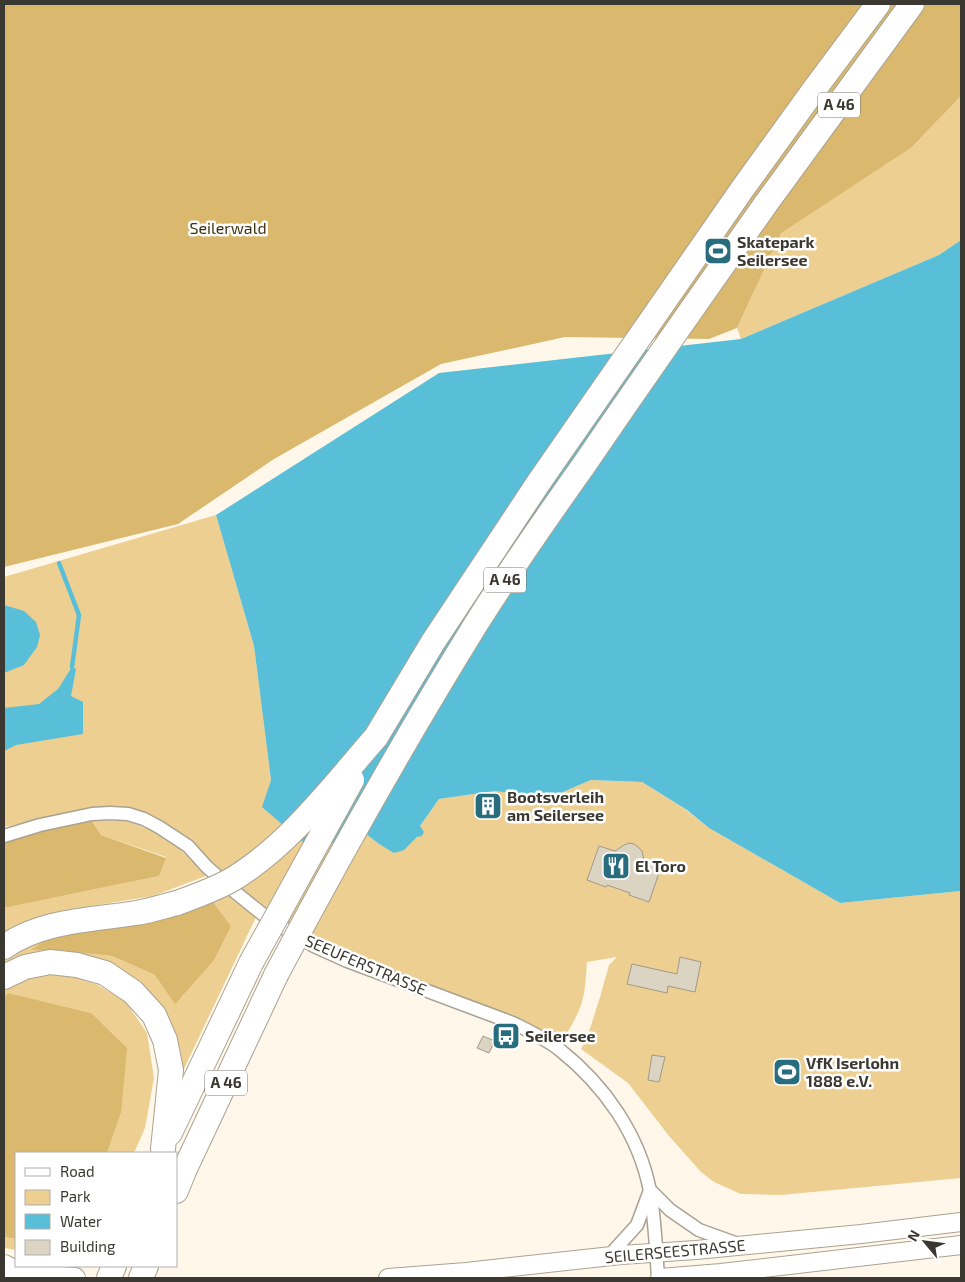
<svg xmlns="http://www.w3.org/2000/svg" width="965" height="1282" viewBox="0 0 965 1282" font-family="'Exo 2',sans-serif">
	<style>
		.green { fill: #eccf91 }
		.forest { fill: #dab86e }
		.water { fill: #59bfd8 }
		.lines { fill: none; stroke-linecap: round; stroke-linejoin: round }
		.stream { stroke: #59bfd8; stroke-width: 4.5 }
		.building { fill: #dcd4c3; stroke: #a19989 }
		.street-casing { stroke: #aaa291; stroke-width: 15 }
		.secondary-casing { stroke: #aaa291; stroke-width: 20 }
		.primary-casing { stroke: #aaa291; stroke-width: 22 }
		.highway-casing { stroke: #aaa291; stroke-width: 26 }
		.street { stroke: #fff; stroke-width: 12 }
		.secondary { stroke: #fff; stroke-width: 18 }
		.primary { stroke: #fff; stroke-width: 20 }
		.highway { stroke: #fff; stroke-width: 24 }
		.highway-bridge-casing { stroke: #aaa291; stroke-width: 26; stroke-linecap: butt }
		.highway-bridge { stroke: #fff; stroke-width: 24 }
		.labels { text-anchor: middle; stroke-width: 5; stroke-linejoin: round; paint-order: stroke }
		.shield { fill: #fff; stroke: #76746f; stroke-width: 1 }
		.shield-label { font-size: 15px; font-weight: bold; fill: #3b3831 }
		.park-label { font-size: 16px; fill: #3f3110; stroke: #fff }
		.poi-label { font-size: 16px; font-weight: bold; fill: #3b3831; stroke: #fff; text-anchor: start }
		.street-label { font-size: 16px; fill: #3b3831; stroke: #fff }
	</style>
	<rect width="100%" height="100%" fill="#fff8ea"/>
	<g class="green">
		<path d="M961,96V240L939,255L741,339L737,328L780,235L701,213L912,147Z"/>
		<path d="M216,515L254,646L271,780L263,807L361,830L379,844L403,850L417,837L420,826L439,799L495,791L549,798L591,780L642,782L685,809L709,828L840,903L961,891V1178L781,1195L741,1194L714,1182L701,1172L669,1136L628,1083L581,1049L587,1038L600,997L609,965L617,957L587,962C586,972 586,983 584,993C581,1012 569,1030 559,1046L348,960L270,916L162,824L94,809L4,827V577Z"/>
		<path d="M91,820L125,821L152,830L180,849L206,876L153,896L61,911L16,925L4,932V908L159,876L166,857L101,835Z"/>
		<path d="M227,891L257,915L173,1092L177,1069L116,973L4,967V954L58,931L32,950H54L112,956L155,975L231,926L213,902Z"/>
		<path d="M65,974L98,985L126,1002L147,1033L154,1078L145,1128L134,1153H107L121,1113L91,1013L9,993L4,996V985L31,975Z"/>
		<path d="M4,1237L16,1239V1250L4,1248Z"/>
	</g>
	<g class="forest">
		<path d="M4,4H961V96L912,147L781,233L737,328L709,339L565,337L441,364L274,459L178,524L4,567Z"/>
		<path d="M91,820L101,835L166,858L159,876L4,908V843L33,832Z"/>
		<path d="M213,902L231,926L214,960L175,1004L155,975L112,956L54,950H31L58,931L178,913Z"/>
		<path d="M9,993L91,1013L127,1048L121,1113L107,1153H16V1239L4,1237V996Z"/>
	</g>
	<g class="water">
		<path d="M961,240V891L840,903L709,828L687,810L642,782L591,780L549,798L495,791L439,799L420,826L424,832L422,836L417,837L404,850L394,853L379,844L361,830L336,843L305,844L262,807L271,780L254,646L216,515L439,373L741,339L939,255Z"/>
		<path d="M4,605L24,611L36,622L40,635L37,647L24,665L4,673Z"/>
		<path d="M72,667L76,669L71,696L83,702V734L16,745L4,751V708L39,704L58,689Z"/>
	</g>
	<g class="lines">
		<path class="stream" d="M59,563L79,615L72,667"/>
	</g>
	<g class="building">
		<path d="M629,843L634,844L638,847L642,851L644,861L661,867L649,902L629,895L630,893L607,885L606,887L587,880L599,846L615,851L624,845Z"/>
		<path d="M680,957L701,962L695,992L668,986L667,993L627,984L632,964L677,974Z"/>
		<path d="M483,1036L495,1041L489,1053L477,1048Z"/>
		<path d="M652,1055L665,1057L659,1082L648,1080Z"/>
	</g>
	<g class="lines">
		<defs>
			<g id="street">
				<path d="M4,836L40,825L92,814L110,813L128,814L144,819L159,827L188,846L207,867L235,892L266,917L314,946L347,961L513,1023C529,1031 546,1039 560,1050C604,1085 639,1134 650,1191C655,1220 656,1249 658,1278"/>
				<path d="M650,1190L670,1210L699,1230L738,1244"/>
				<path d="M609,1256L637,1225L649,1193"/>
			</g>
			<g id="secondary">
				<path d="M388,1278L466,1272L621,1255L696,1250L861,1234L961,1222"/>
				<path d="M660,1278L721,1273L961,1245"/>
			</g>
			<path id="primary" d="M4,1273L75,1278"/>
			<g id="highway">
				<path d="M765,205L912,4"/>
				<path d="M376,737L433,642L539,482L743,188L816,87L878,4"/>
				<path d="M4,947C42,920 92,920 136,913C150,911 164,906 177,903"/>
				<path d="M4,977L25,967L50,962L77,965L105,973L133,992L154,1015L165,1040L171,1070L163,1149"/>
				<path d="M170,1133L251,963"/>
				<path d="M176,1191L184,1171L276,975"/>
				<path d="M4,1267L19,1275"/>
				<path d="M109,1278L114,1266"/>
				<path d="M141,1278L146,1266"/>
			</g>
		</defs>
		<use href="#street" class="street-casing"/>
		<use href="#secondary" class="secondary-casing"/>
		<use href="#primary" class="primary-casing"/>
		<use href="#highway" class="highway-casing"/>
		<use href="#street" class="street"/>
		<use href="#secondary" class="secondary"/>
		<use href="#primary" class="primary"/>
		<use href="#highway" class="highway"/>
		<defs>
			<g id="highway-bridge">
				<path d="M177,903C196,896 216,889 233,879C289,845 334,785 376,737"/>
				<path d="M251,963L352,780"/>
				<path d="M276,975C339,856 405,739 476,624C510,570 547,517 584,465C643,378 704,292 765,205"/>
			</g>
		</defs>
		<use href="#highway-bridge" class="highway-bridge-casing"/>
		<use href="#highway-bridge" class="highway-bridge"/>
	</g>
	<defs>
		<symbol id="stadium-square" viewBox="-11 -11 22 22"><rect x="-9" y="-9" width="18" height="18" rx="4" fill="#286d7d" stroke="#fff"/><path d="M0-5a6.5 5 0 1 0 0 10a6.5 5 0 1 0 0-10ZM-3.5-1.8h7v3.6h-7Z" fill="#fff"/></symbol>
		<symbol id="building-square" viewBox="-11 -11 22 22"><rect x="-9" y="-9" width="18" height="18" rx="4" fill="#286d7d" stroke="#fff"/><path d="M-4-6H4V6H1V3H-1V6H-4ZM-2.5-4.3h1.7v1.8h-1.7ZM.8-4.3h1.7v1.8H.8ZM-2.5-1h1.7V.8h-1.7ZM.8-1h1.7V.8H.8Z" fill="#fff"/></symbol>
		<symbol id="restaurant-square" viewBox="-11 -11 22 22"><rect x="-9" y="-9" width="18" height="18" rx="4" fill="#286d7d" stroke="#fff"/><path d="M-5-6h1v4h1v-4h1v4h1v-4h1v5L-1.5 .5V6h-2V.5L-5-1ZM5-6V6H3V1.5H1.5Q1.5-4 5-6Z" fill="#fff"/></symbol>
		<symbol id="bus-square" viewBox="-11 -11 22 22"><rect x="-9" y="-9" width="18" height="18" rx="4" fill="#286d7d" stroke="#fff"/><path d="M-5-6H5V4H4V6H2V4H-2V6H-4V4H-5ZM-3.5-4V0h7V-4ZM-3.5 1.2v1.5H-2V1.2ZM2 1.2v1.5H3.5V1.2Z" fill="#fff"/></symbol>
	</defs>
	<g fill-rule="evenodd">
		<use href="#stadium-square" x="702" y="235" width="32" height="32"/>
		<use href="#building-square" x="472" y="790" width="32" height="32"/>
		<use href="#restaurant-square" x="600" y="850" width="32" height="32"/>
		<use href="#bus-square" x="490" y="1020" width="32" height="32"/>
		<use href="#stadium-square" x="771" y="1056" width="32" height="32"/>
	</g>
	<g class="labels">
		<g class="shield">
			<rect x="818" y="92.5" width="42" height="25" rx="4"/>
			<rect x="484" y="567.5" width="42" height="25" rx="4"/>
			<rect x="205" y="1070.5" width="42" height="25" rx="4"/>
		</g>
		<g class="shield-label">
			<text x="839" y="110">A 46</text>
			<text x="505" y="585">A 46</text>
			<text x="226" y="1088">A 46</text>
		</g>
		<g class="park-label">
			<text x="228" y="234">Seilerwald</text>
		</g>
		<g class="poi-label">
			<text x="737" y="248">Skatepark<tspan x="737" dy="18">Seilersee</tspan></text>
			<text x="507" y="803">Bootsverleih<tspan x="507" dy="18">am Seilersee</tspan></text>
			<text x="635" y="872">El Toro</text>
			<text x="525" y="1042">Seilersee</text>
			<text x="806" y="1069">VfK Iserlohn<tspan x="806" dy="18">1888 e.V.</tspan></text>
		</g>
		<g class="street-label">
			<text transform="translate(366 965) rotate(23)" y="6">SEEUFERSTRASSE</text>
			<text transform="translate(675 1251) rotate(-5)" y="6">SEILERSEESTRASSE</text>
		</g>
	</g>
	<rect width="965" height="1282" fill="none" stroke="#3b3831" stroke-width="10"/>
	<rect x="15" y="1152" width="162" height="115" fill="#ffffff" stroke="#b1afad"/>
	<rect x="25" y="1168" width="25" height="8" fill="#ffffff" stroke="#b1afad"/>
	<text x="60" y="1177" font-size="15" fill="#3b3831">Road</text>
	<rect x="25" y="1190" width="25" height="15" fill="#eccf91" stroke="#b1afad"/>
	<text x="60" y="1202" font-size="15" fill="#3b3831">Park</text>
	<rect x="25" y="1214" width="25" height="15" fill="#59bfd8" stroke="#b1afad"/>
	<text x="60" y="1227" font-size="15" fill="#3b3831">Water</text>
	<rect x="25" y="1240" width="25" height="15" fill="#dcd4c3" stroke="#b1afad"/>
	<text x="60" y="1252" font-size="15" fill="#3b3831">Building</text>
	<g transform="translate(925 1242) rotate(299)" stroke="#ffffff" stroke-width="4" paint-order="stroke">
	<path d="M0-4L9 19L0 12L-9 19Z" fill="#3b3831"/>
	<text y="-8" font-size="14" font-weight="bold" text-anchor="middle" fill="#3b3831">N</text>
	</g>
</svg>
